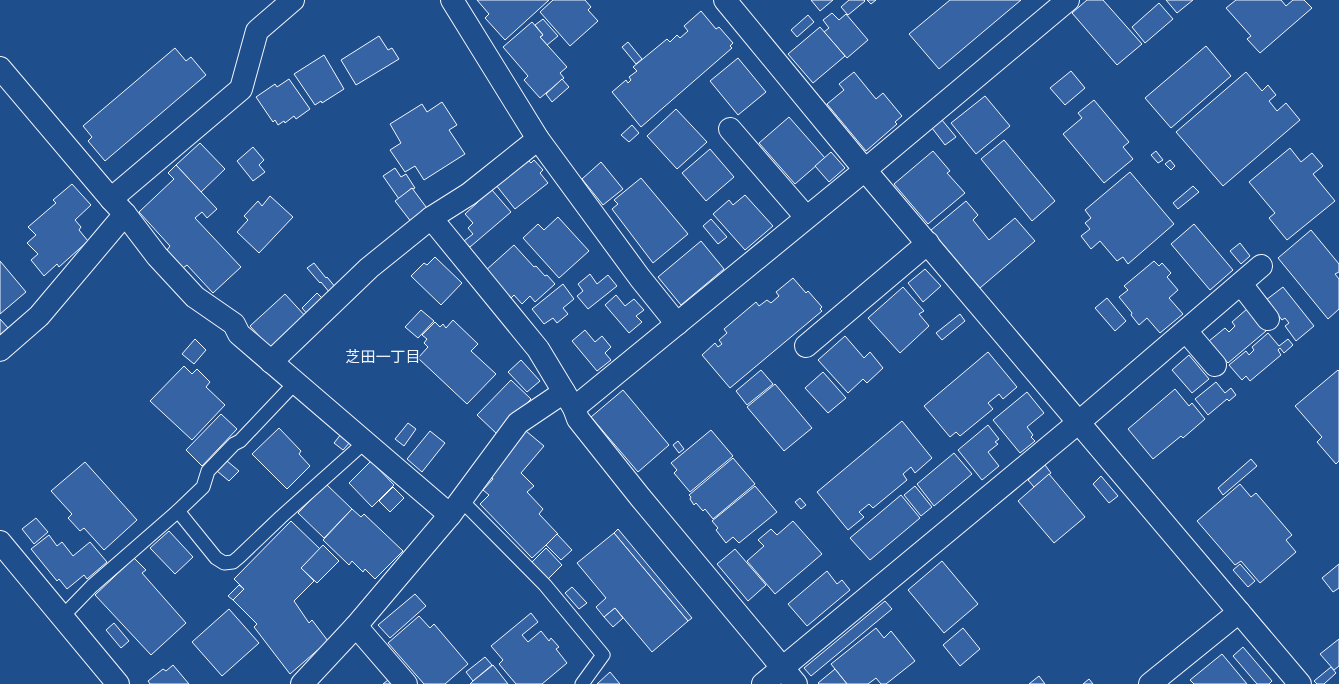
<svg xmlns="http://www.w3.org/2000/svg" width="1339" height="684" viewBox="0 0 1339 684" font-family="'Golos Text','Noto Sans JP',sans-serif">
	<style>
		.building { fill: #3563a3; stroke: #f2f6ff }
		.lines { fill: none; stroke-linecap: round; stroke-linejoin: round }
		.service-casing { stroke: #f2f6ff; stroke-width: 15 }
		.minor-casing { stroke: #f2f6ff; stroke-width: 24 }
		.service { stroke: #1f4e8c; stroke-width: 13 }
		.minor { stroke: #1f4e8c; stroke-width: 22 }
		.labels { text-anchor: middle; stroke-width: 3; stroke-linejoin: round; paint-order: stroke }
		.neighbourhood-label { font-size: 15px; fill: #f2f6ff; stroke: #1f4e8c }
	</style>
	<rect width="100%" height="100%" fill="#1f4e8c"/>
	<g class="building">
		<path d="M477,0H549L505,40L485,18L489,14Z"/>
		<path d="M553,0H585L591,7L588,10L598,21L570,46L540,12Z"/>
		<path d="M811,0H833L820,11Z"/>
		<path d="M849,0H864L865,1L848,15L841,7Z"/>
		<path d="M867,0H876L871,4Z"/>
		<path d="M950,0H1021L939,69L909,34Z"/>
		<path d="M1087,0H1103L1142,44L1117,65L1072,13Z"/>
		<path d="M1166,0H1193L1177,13Z"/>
		<path d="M1236,0H1281L1286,6L1293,0H1304L1312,8L1260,53L1247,39L1251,36L1226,8Z"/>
		<path d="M1159,3L1173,19L1145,43L1132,27Z"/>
		<path d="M701,11L716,29L719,27L733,43L730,46L732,48L641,127L612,92L626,80L628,83L631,80L629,77L637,71L633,67L667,39L670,42L677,35L680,38L688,31L684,26Z"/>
		<path d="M832,13L839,20L846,14L868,40L847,58L824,32L829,28L823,20Z"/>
		<path d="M808,15L814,22L797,37L791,30Z"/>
		<path d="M543,19L558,36L547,45L540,37L543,35L535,25Z"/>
		<path d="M532,22L543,35L540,37L567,67L560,73L564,78L540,98L524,80L528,76L503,47Z"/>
		<path d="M820,27L845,56L813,83L788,54Z"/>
		<path d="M379,36L388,50L392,48L399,59L356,85L341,60Z"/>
		<path d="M628,42L642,59L636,64L622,47Z"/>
		<path d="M1206,46L1231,76L1171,128L1145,98Z"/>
		<path d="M175,48L186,61L191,57L206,75L105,161L88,141L92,137L83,126Z"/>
		<path d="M324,55L344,89L322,103L321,101L315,105L294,74Z"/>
		<path d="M738,58L766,92L738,115L710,81Z"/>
		<path d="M1071,71L1085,88L1065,105L1050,88Z"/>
		<path d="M854,72L876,99L883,93L902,116L895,122L897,124L866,151L827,104L844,90L839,84Z"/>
		<path d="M1246,72L1262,91L1268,85L1276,95L1269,101L1277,111L1286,103L1300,120L1223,186L1176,132Z"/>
		<path d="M289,79L310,109L296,119L294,116L285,123L284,121L278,125L275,120L273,122L256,97L275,84L277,87Z"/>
		<path d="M562,79L569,87L552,102L546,94Z"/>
		<path d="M985,96L1010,126L976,154L951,123Z"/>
		<path d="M1094,100L1129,142L1123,147L1133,159L1104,183L1063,134L1082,118L1078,113Z"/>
		<path d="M442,102L457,125L449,130L465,154L424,180L415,166L405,172L390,150L401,143L390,124L422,104L427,112Z"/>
		<path d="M676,109L707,142L677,169L647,136Z"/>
		<path d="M789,117L825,158L795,184L759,143Z"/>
		<path d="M942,120L956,137L945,145L932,128Z"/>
		<path d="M632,125L639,133L629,142L621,135Z"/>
		<path d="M1004,140L1055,201L1032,221L981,159Z"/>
		<path d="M200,143L225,169L201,192L176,165Z"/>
		<path d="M253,147L264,160L259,165L265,172L253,181L237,161Z"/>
		<path d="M1290,148L1301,162L1312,153L1323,166L1313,174L1335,201L1287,240L1269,218L1275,213L1249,182Z"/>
		<path d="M710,149L734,177L706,201L682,173Z"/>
		<path d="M933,151L950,171L947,173L965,193L928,224L894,184Z"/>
		<path d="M1156,151L1163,160L1158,163L1151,155Z"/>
		<path d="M831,152L845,168L829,182L815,166Z"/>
		<path d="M528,160L531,163L534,160L543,170L540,173L548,183L515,209L496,185Z"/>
		<path d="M1170,160L1175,166L1171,170L1165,164Z"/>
		<path d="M601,162L623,189L603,205L582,179Z"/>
		<path d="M176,165L217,209L207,218L202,212L195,218L241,267L213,293L187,265L183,268L167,250L170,246L139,212L174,179L168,173Z"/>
		<path d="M395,168L401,177L406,174L415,188L413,189L412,188L399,199L383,176Z"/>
		<path d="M1130,172L1174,224L1128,264L1123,257L1117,261L1100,241L1091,249L1081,236L1090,229L1085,223L1091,218L1085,210Z"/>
		<path d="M641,178L688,234L653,263L612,209L618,204L614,200Z"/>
		<path d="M72,184L91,205L75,220L81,227L79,230L88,241L59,267L57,264L44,276L31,260L38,254L27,243L36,235L28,227L56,203L53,200Z"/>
		<path d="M1193,186L1199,192L1178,209L1173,203Z"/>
		<path d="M412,188L429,211L412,223L395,201Z"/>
		<path d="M487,189L490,192L492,190L511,212L470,247L464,241L473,234L468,228L473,223L465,214L478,202L476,199Z"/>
		<path d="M745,195L773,226L745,250L713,214L729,200L733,205Z"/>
		<path d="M270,196L293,217L259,253L237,232L248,220L244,216L258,201L262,206Z"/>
		<path d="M966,201L978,215L973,220L989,240L1015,218L1035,241L980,288L931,230Z"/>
		<path d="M558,217L589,251L559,278L523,238L538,224L544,230Z"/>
		<path d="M711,219L727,237L718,244L703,226Z"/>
		<path d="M1194,224L1233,270L1210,290L1171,244Z"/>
		<path d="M1311,230L1339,264V272L1335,274L1339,279V309L1328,319L1278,258Z"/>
		<path d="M701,241L724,269L681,305L658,277Z"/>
		<path d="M1240,243L1250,256L1241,264L1230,251Z"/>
		<path d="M514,245L534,267L536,266L545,276L547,275L555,284L535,302L530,296L522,304L514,295L510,299L485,271Z"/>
		<path d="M435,257L462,283L441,305L411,276L424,263L427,265Z"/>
		<path d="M0,261L26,292L0,314Z"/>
		<path d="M1154,261L1159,266L1162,263L1171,273L1167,277L1178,290L1169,298L1183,314L1160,333L1147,318L1139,325L1131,315L1132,313L1119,297L1128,290L1124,286Z"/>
		<path d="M314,263L326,278L327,277L336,288L330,293L321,282L320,283L307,268Z"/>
		<path d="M925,269L941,286L923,302L908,283Z"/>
		<path d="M590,274L597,284L608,275L617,286L588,309L577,296L583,291L578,284Z"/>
		<path d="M793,278L806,293L808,291L822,307L820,309L822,311L730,388L702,355L715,343L718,347L722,344L719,340L727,333L724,329L756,302L759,306L767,300L771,303L779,296L776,292Z"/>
		<path d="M563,284L574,299L563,308L568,314L557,323L553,318L544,324L532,309Z"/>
		<path d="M903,287L924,311L919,314L929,326L900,353L868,318Z"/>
		<path d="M1283,287L1314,326L1296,341L1285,326L1289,323L1285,318L1282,320L1266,300Z"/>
		<path d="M317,293L324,300L309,316L302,308Z"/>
		<path d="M285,294L307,318L272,350L250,326Z"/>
		<path d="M616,295L625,306L634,299L644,310L636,316L642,322L629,333L605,305Z"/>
		<path d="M1107,298L1126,321L1115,331L1095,308Z"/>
		<path d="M1247,309L1266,331L1228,363L1209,341L1225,328L1229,332L1235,326L1232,322Z"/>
		<path d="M421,310L434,321L418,338L405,327Z"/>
		<path d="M960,314L965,321L942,340L936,333Z"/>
		<path d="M0,319L9,329L0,336Z"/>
		<path d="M453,320L478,344L471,351L496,374L467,404L418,358L428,347L424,343L427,339L422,335L435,322L440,327L443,324L446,328Z"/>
		<path d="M585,330L595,342L602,336L611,347L605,353L611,360L597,371L572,341Z"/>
		<path d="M1268,333L1279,346L1288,339L1293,345L1284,353L1280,348L1278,350L1281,355L1250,381L1246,376L1242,380L1229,365L1246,351L1249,355L1254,350L1252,347Z"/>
		<path d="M845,336L864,358L870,352L883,368L867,383L863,379L848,393L818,360Z"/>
		<path d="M195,339L206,350L194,364L182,354Z"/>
		<path d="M988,352L1017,387L1003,399L999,394L988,403L993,409L960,436L956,432L950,437L924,406Z"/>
		<path d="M1189,355L1209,379L1192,393L1172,370Z"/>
		<path d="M521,360L540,381L527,392L508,372Z"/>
		<path d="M184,366L192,374L197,369L210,382L206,387L225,405L192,440L150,401Z"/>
		<path d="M761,370L773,384L747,405L736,391Z"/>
		<path d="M1338,370L1339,371V461L1336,464L1317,442L1322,437L1295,406Z"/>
		<path d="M823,372L846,398L828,413L805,388Z"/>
		<path d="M511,380L531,399L497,434L477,415Z"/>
		<path d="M1216,382L1225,393L1231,388L1236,395L1229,401L1227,399L1208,415L1195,399Z"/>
		<path d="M775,384L812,428L784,451L747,407Z"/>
		<path d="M1175,389L1189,406L1192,403L1205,419L1183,438L1181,436L1153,459L1128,429Z"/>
		<path d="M623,390L669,445L638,472L591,417Z"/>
		<path d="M1027,392L1044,413L1027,427L1033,435L1031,437L1035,441L1020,453L993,420Z"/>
		<path d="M221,414L237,429L202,466L186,450Z"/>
		<path d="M902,421L932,458L915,473L911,467L903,474L907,480L873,508L869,504L859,512L864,517L848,530L817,492Z"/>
		<path d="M408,423L416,429L404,446L395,439Z"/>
		<path d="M988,425L999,439L995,442L998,444L988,452L999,466L982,480L958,450Z"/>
		<path d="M279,428L301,451L299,454L310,466L287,489L252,454Z"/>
		<path d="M711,430L733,456L690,492L674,473L677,470L671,463Z"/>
		<path d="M430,431L445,443L422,472L407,459Z"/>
		<path d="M526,431L544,446L521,473L534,486L527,492L543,509L539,514L558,534L532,558L480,504L489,495L483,490L493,479L490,475Z"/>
		<path d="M342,433L351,441L343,450L334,443Z"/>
		<path d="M678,441L684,449L679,453L673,445Z"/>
		<path d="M954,453L972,474L934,506L917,484Z"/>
		<path d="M733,458L755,484L713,519L705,509L703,511L696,503L694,505L690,499L691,497L689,495Z"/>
		<path d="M1251,459L1257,466L1223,495L1218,488Z"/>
		<path d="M227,461L239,471L229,481L217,471Z"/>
		<path d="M371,461L394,485L372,507L349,483Z"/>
		<path d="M85,462L137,520L104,550L84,528L80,531L68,518L72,514L51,491Z"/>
		<path d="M1045,465L1051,473L1034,487L1028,480Z"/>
		<path d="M1049,474L1085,517L1054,543L1018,501Z"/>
		<path d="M1101,476L1118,496L1109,503L1093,484Z"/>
		<path d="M326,484L352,509L324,538L298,513Z"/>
		<path d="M1240,484L1251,497L1256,493L1292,535L1286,540L1296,552L1260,583L1241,561L1235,565L1197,521Z"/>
		<path d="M755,486L777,512L739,543L733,537L726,543L716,530L718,528L712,521Z"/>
		<path d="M915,486L932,507L921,516L904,495Z"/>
		<path d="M393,487L404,498L390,512L379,501Z"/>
		<path d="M901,495L920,518L870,560L850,538Z"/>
		<path d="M800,498L806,505L801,509L795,502Z"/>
		<path d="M352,509L361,517L364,514L403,551L375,579L365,569L363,572L352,561L349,565L323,540Z"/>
		<path d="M36,518L48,532L34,544L22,529Z"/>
		<path d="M291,521L320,549L301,568L314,581L294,601L309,623L312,620L328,641L290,674L254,627L257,624L233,600L244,589L234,579Z"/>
		<path d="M793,521L822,554L775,594L747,561L764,546L758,540L771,529L777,535Z"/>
		<path d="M618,529L692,618L688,621L614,533Z"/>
		<path d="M169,531L193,557L175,574L150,548Z"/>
		<path d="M614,533L688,621L652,652L615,608L604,617L596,607L606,598L577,563Z"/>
		<path d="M557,534L572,550L561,560L546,545Z"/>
		<path d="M49,535L57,546L62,542L73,556L90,542L107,562L87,579L84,575L67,589L59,579L57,581L31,549Z"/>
		<path d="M323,545L339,561L317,583L301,568Z"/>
		<path d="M546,548L562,565L548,579L532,562Z"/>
		<path d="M735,549L766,585L748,601L717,564Z"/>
		<path d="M134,558L146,570L142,573L186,623L151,655L95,595Z"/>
		<path d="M942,561L978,604L944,633L908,590Z"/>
		<path d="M1240,564L1255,581L1248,587L1233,570Z"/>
		<path d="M1339,564V588L1333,592L1322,578Z"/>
		<path d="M827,571L837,584L842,580L850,590L807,626L788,604Z"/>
		<path d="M239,585L244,589L233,600L228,596Z"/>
		<path d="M572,587L587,603L579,609L565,593Z"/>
		<path d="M415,594L426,606L390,638L378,625Z"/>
		<path d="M885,601L892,609L811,676L804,668Z"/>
		<path d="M615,608L623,618L613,627L604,617Z"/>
		<path d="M229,609L259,643L222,676L192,642Z"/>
		<path d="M531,613L538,622L522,635L528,642L541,631L549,641L551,638L559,647L556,649L567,663L542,684H516L499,664L503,660L491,646Z"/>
		<path d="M419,616L430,628L434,624L468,664L445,684H424L388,643Z"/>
		<path d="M114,623L129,641L121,648L106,630Z"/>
		<path d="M876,628L884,638L891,631L915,661L886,684H881L876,678L868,684H847L831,664Z"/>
		<path d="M963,628L980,649L960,666L943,645Z"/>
		<path d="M1339,639V666L1334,670L1320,654Z"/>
		<path d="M1243,647L1272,681L1269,684H1257L1233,656Z"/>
		<path d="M1222,654L1247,684H1194L1190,680Z"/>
		<path d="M485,657L492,665L473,681L466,672Z"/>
		<path d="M173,665L189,684H150L148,681L163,669L166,671Z"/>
		<path d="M493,665L508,684H470L473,681Z"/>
		<path d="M1331,667L1336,673L1324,684H1317L1314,681Z"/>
		<path d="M835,669L847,684H819L818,683Z"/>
		<path d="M610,672L620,684H597Z"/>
		<path d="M1039,676L1045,684H1029Z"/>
		<path d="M1089,679L1093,684H1083Z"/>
		<path d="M388,680L391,684H383Z"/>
	</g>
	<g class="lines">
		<defs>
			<g id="service">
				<path d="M461,500L545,585L603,655L582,684"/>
				<path d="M178,511L216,558L224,563L233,562L239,557L281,517L365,442"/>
				<path d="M62,617L92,586L178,511L203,487L208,471L234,444L240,441L295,383"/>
			</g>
			<g id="minor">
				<path d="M452,0L538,139L640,278L677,324"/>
				<path d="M725,0L865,170L1300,684"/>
				<path d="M0,68L111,199L125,214L157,256L195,297L234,324L239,334L450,515"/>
				<path d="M730,129L806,217"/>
				<path d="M111,199L241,89L257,31L293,0"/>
				<path d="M431,218L538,349L564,392"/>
				<path d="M1241,284L1268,319"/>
				<path d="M1186,331L1215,365"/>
				<path d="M806,346L928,243"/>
				<path d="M0,350L39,316L125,214"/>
				<path d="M271,362L369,268L431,218L469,194L538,139"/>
				<path d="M574,408L578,419L640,497L796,684"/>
				<path d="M0,542L118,684"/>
				<path d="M356,626L406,684"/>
				<path d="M302,684L356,626L450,515L518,423L564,392L574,408L865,170L1068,0"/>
				<path d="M763,684L1079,422L1261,266"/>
				<path d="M1150,684L1239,612"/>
			</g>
		</defs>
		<use href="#service" class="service-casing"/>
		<use href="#minor" class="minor-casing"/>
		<use href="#service" class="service"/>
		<use href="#minor" class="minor"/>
	</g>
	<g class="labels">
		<g class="neighbourhood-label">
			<text x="383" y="362">芝田一丁目</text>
		</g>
	</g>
</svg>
